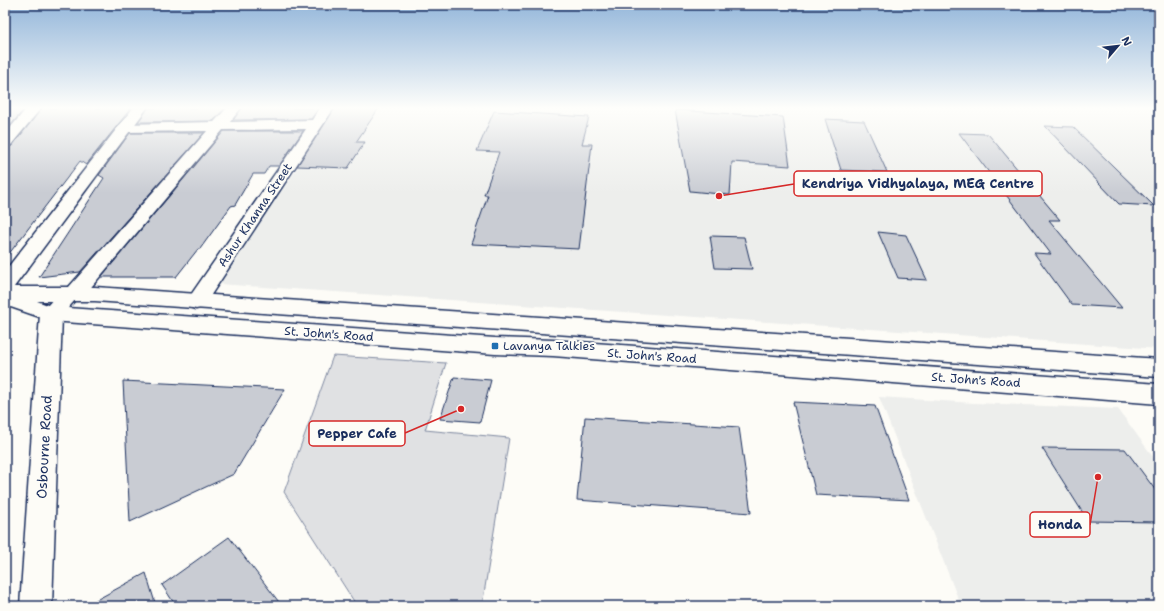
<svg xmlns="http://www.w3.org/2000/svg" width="1164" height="611" viewBox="0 0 1164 611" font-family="'Shantell Sans',sans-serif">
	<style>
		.built { fill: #edeeec }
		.green { fill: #e0e1e3; stroke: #7e88a0 }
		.building { fill: #c9ccd3; stroke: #1b2f5e }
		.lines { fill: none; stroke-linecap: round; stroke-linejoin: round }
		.street-casing { stroke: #1b2f5e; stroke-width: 3 }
		.secondary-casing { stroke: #1b2f5e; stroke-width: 3 }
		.street { fill: #fdfcf7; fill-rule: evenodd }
		.secondary { fill: #fdfcf7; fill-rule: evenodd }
		.poi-dot { fill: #1f6fb2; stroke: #fdfcf7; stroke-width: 1.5 }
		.labels { text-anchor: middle; stroke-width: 4; stroke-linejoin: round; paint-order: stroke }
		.street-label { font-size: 12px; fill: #1b2f5e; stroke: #fdfcf7 }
		.poi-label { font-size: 12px; fill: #1b2f5e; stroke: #fdfcf7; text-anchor: start }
		.near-street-label { font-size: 14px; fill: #1b2f5e; stroke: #fdfcf7 }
		.leader { fill: none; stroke: #d62828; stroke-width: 1.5 }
		.callout-dot { fill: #d62828; stroke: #fdfcf7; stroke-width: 1.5 }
		.callout { fill: #fdfcf7; stroke: #d62828; stroke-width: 1.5 }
		.callout-label { font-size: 13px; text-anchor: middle; font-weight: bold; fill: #1b2f5e }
	</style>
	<rect width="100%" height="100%" fill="#fdfcf7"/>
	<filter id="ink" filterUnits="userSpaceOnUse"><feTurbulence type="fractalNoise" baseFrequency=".025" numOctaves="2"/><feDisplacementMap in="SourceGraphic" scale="8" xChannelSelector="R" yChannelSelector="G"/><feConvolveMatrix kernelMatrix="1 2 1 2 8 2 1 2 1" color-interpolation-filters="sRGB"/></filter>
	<g filter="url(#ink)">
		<g class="built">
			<path d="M338,108H1159V349L219,284Z"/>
			<path d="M879,397L974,403L1118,409L1159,465V606H961Z"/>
		</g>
		<path class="green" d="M333,356L446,363L425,430L509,438L482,606H357L284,492Z"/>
		<g class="building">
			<path d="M5,108H25L5,132Z"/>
			<path d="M42,108H131L86,165L80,161L5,259V147L12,146Z"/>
			<path d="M148,108H225L213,121L138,122Z"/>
			<path d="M242,108H319L311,119L233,120Z"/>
			<path d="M335,108H379L356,142H365L348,168L297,166Z"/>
			<path d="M675,110L783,117L790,166L732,162L730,195L690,191Z"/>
			<path d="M494,111L589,117L582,144H592L579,249L471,244L488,195H484L499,152L477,151Z"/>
			<path d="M825,119L864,121L887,172L841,170Z"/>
			<path d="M1045,126L1073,127L1154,206L1119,204Z"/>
			<path d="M224,131H303L279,166H269L264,174H253L235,205L231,206L200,249H198L176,277H101Z"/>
			<path d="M130,133H204L80,272L39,277L104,178L99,175Z"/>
			<path d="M959,133L988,134L1060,220H1049L1122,308L1072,305L1034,253L1051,254Z"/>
			<path d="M878,232L906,235L927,280L898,278Z"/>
			<path d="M710,236L744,237L752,269L715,268Z"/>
			<path d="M454,377L491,380L480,422L440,419Z"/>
			<path d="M123,381L285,389L234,474L130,522Z"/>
			<path d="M793,402L875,406L909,500L816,495Z"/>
			<path d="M585,417L739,427L751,513L577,500Z"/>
			<path d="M1042,448L1125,449L1159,495V522L1088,521Z"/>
			<path d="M229,537L282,606H176L162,585Z"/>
			<path d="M146,573L156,606H85Z"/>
		</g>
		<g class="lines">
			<defs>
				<g id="street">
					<path d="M27,108H41L11,145L5,146V134Z"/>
					<path d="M227,108H241L230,122L312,120L320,108H334L203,307L196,309L189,307L186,302L306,129L223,130L82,298L76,299L62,315L52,606H20L40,314L62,289L68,288L207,131L124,132L119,131L117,128L119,125L124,124L214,122Z"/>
				</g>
				<path id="secondary" d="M133,108H147L14,287H95L1159,359V377L95,301H37L53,307L495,338L553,340L1159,384V404L553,356L495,354L51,321L5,305V271Z"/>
			</defs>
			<use href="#street" class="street-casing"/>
			<use href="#secondary" class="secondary-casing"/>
			<use href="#street" class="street"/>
			<use href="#secondary" class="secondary"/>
		</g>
	</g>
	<linearGradient id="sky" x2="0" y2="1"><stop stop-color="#93b6da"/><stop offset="0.56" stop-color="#fefefb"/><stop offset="1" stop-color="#fefefb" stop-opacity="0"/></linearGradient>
	<rect width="1164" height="193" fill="url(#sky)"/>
	<rect class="poi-dot" x="491" y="342" width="8" height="8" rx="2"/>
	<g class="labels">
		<g class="street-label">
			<text transform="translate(255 215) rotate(-56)" y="4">Ashur Khanna Street</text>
			<text transform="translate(329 334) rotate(4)" y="4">St. John's Road</text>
			<text transform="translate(652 356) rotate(4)" y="4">St. John's Road</text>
			<text transform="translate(976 380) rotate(4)" y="4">St. John's Road</text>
		</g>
		<g class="poi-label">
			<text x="503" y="350">Lavanya Talkies</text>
		</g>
		<g class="near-street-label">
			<text transform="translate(44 447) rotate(-87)" y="5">Osbourne Road</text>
		</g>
	</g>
	<path class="leader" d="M719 196L794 184M461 409L405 433M1098 477L1090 525"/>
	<g class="callout-dot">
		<circle cx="719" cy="196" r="4"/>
		<circle cx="461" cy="409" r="4"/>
		<circle cx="1098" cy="477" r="4"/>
	</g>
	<g class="callout">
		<rect x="794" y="171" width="248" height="25" rx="4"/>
		<rect x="309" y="421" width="96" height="25" rx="4"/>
		<rect x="1030" y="512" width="60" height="25" rx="4"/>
	</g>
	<g class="callout-label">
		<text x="918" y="188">Kendriya Vidhyalaya, MEG Centre</text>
		<text x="357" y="438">Pepper Cafe</text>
		<text x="1060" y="529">Honda</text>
	</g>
	<rect width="1164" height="611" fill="none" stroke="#fdfcf7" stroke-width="20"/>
	<rect x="10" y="10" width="1144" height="591" fill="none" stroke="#1b2f5e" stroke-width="1.5" filter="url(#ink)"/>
	<g transform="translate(1118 46) rotate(62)" stroke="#fdfcf7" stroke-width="3" paint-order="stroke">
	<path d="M0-3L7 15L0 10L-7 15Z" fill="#1b2f5e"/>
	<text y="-6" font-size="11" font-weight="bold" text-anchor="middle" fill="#1b2f5e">N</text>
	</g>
</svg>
